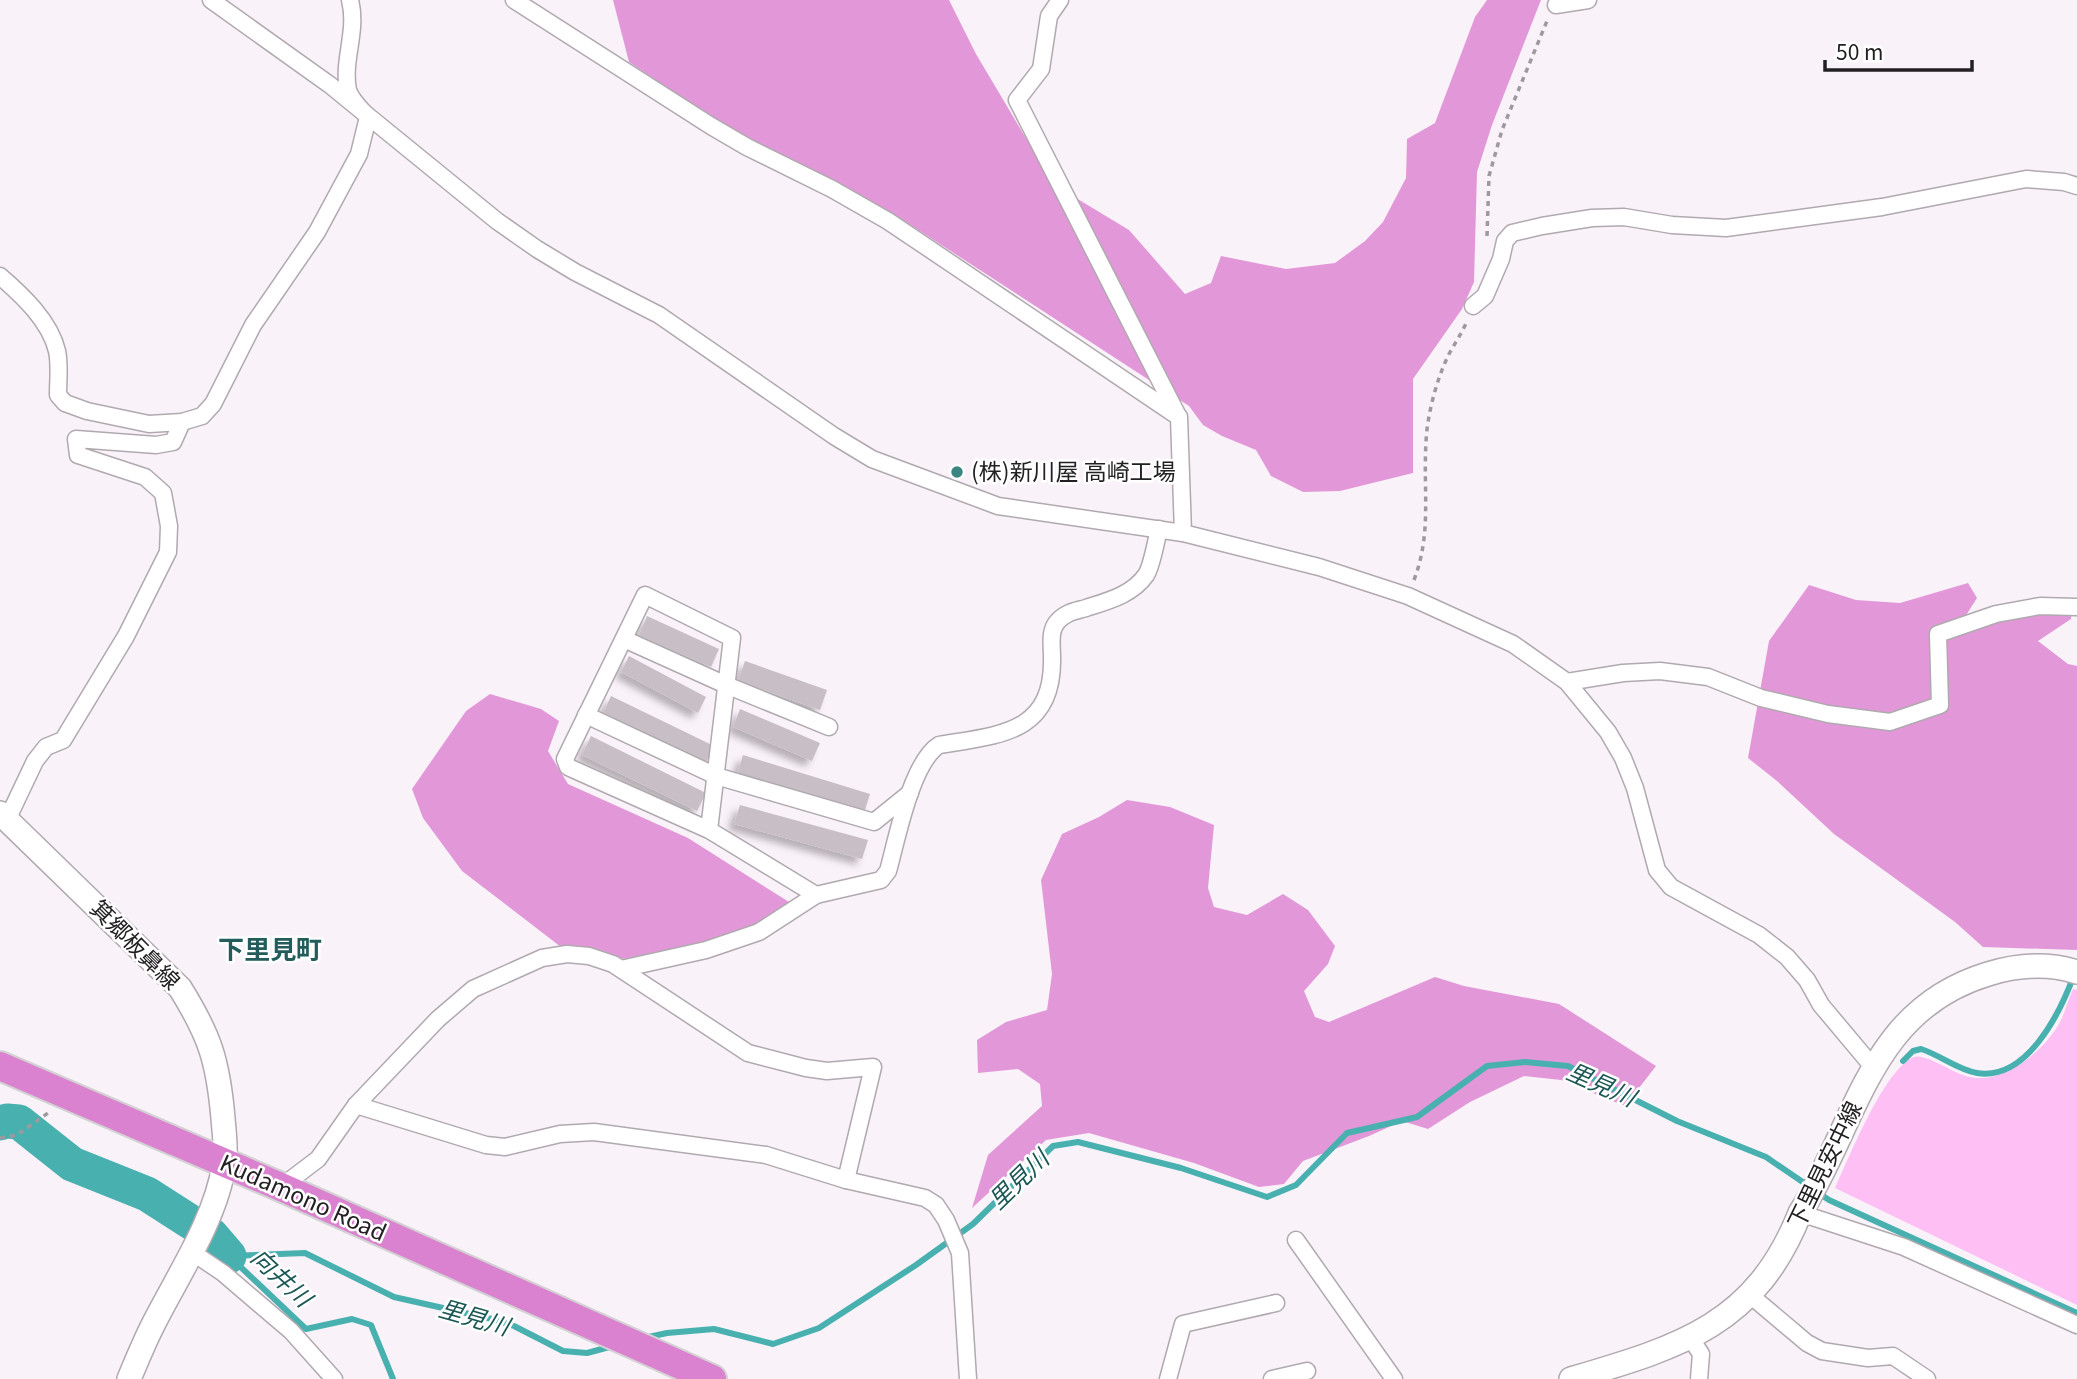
<svg xmlns="http://www.w3.org/2000/svg" width="2077" height="1379" viewBox="0 0 2077 1379" font-family="Georgia,'Noto Sans JP',serif">
	<style>
		.green { fill: #febff5 }
		.forest { fill: #e298d8 }
		.lines { fill: none; stroke-linecap: round; stroke-linejoin: round }
		.stream { stroke: #48b1af; stroke-width: 6 }
		.river { stroke: #48b1af; stroke-width: 35 }
		.building { fill: #c7bfc5; filter: url(#shadow) }
		.street-casing { stroke: #b0a9af; stroke-width: 19 }
		.secondary-casing { stroke: #b0a9af; stroke-width: 26 }
		.highway-casing { stroke: #d3d2d3; stroke-width: 32 }
		.path { stroke: #9f999e; stroke-width: 3.5; stroke-dasharray: 5 5; stroke-linecap: butt }
		.street { stroke: #fff; stroke-width: 16 }
		.secondary { stroke: #fff; stroke-width: 23 }
		.highway { stroke: #da82d0; stroke-width: 28 }
		.poi-dot { fill: #3d8583; stroke: #fff; stroke-width: 2.5 }
		.labels { text-anchor: middle; stroke-width: 5; stroke-linejoin: round; paint-order: stroke }
		.poi-label { font-size: 23px; fill: #232023; stroke: #fff; text-anchor: start }
		.street-label { font-size: 23px; fill: #232023; stroke: #fff }
		.water-label { font-size: 24px; font-style: italic; fill: #1b5755; stroke: #fff }
		.quarter-label { font-size: 26px; font-weight: bold; fill: #225c5b; stroke: #fff }
	</style>
	<defs>
		<filter id="shadow"><feDropShadow dx="-6" dy="6" stdDeviation="3.5" flood-color="#0004"/></filter>
	</defs>
	<rect width="100%" height="100%" fill="#faf2f9"/>
	<path class="green" d="M2073,989L2077,990V1305L1835,1188C1849,1158 1884,1069 1914,1057C1924,1053 1951,1071 1963,1075C1999,1089 2042,1053 2059,1024C2065,1013 2068,1000 2073,989Z"/>
	<g class="forest">
		<path d="M613,0H949L976,54L1030,145L1076,198L1129,230L1185,294L1211,283L1221,256L1286,269L1335,263L1365,241L1383,222L1406,178L1407,139L1435,123L1475,17L1487,0H1541L1492,125L1477,172L1474,282L1462,309L1413,379V473L1340,491L1303,492L1271,476L1256,450L1222,436L1203,425L1189,406L906,222L812,171L746,141L629,62Z"/>
		<path d="M1968,583L1977,598L1958,628L2016,611L2072,609L2071,619L2038,641L2068,664L2077,666V950L1983,947L1955,922L1834,834L1777,781L1748,758L1769,641L1809,585L1856,600L1900,603Z"/>
		<path d="M490,694L541,709L559,721L548,751L568,784L688,838L789,902L752,930L700,943L624,959L592,951L561,947L462,871L423,818L412,789L466,711Z"/>
		<path d="M1127,800L1170,807L1214,825L1208,888L1214,907L1247,915L1283,894L1308,910L1335,946L1328,964L1304,991L1315,1017L1329,1022L1435,977L1464,986L1559,1004L1656,1066L1625,1106L1561,1080L1524,1076L1470,1102L1428,1129L1402,1121L1369,1136L1303,1161L1284,1184L1259,1187L1194,1163L1089,1133L1046,1140L972,1208L988,1155L1042,1106L1040,1084L1018,1069L978,1073L977,1040L1006,1022L1047,1010L1052,974L1041,880L1062,834L1099,817Z"/>
	</g>
	<g class="lines">
		<g class="stream">
			<path d="M1903,1061L1913,1051L1921,1049C1940,1055 1958,1070 1977,1073C2027,1081 2060,1013 2074,975"/>
			<path d="M229,1256L305,1253L394,1297L492,1319L514,1326L563,1351L587,1353L613,1346"/>
			<path d="M229,1256L306,1329L352,1319L371,1325L393,1379"/>
			<path d="M644,1338L667,1333L714,1329L773,1344L819,1328L916,1265L973,1224L1053,1146L1078,1142L1181,1168L1267,1197L1296,1185L1347,1133L1417,1117L1487,1066L1525,1062L1568,1066L1677,1121L1766,1157L1829,1200L2077,1313"/>
		</g>
		<path class="river" d="M0,1123L7,1121L19,1122L72,1164L147,1194L211,1235L229,1256"/>
	</g>
	<g class="building">
		<path d="M647,616L719,649L711,667L639,635Z"/>
		<path d="M629,656L706,697L698,713L621,672Z"/>
		<path d="M745,661L827,690L820,710L738,681Z"/>
		<path d="M611,696L714,746L706,763L603,713Z"/>
		<path d="M740,709L820,743L812,761L733,727Z"/>
		<path d="M591,736L706,793L697,811L582,755Z"/>
		<path d="M743,755L870,794L864,813L737,774Z"/>
		<path d="M740,805L868,840L862,859L734,824Z"/>
	</g>
	<g class="lines">
		<defs>
			<g id="street">
				<path d="M211,0L330,85L497,221L537,249L575,272L659,315L834,436L872,459L998,506L1183,533L1319,567L1408,596L1513,644L1567,682L1608,732L1623,758L1635,788L1657,870L1671,887L1759,935L1787,957L1807,980L1821,1005L1873,1067"/>
				<path d="M514,0L711,126L747,147L832,189L888,221L1179,417L1183,533"/>
				<path d="M1060,0L1049,16L1041,69L1017,100L1178,416"/>
				<path d="M1556,5L1588,0"/>
				<path d="M0,276C22,295 50,321 57,351C60,364 58,381 58,395L65,403L87,411L149,424L182,422L202,416L213,404L253,325L317,232L359,154L368,117C361,109 351,100 348,90C342,60 358,32 350,0"/>
				<path d="M1473,306L1485,296L1501,259L1505,241L1512,233L1542,226L1592,218L1624,217L1672,225L1726,228L1882,207L2026,179L2064,182L2077,186"/>
				<path d="M624,639L726,685L829,727"/>
				<path d="M1567,682L1623,673L1660,671L1708,677L1761,698L1828,714L1890,722L1940,705L1938,634L1996,614L2040,606L2077,607"/>
				<path d="M586,715L716,776L874,822L910,793"/>
				<path d="M7,820L35,761L46,747L63,740L126,636L168,552L169,526L163,493L145,477L78,455L76,439L156,445L173,442L182,422"/>
				<path d="M709,830L732,638L645,595L565,759L568,767L709,830L816,895"/>
				<path d="M621,969L706,950L759,932L816,895L881,880L888,871C897,839 911,763 939,745C999,735 1054,734 1052,657C1052,645 1049,630 1058,621C1066,612 1076,611 1086,608C1108,601 1132,595 1146,575C1152,566 1156,541 1159,529"/>
				<path d="M356,1105L486,1145L505,1147L560,1134L594,1132L766,1155L846,1180L925,1198L936,1205L946,1220L960,1253L968,1379"/>
				<path d="M281,1187L318,1159L356,1105L438,1019L473,989L542,958L567,954L589,956L613,964L748,1053L806,1068L827,1071L873,1067L846,1180"/>
				<path d="M1800,1213L1904,1247L2077,1325"/>
				<path d="M1296,1240L1394,1379"/>
				<path d="M192,1252L223,1273L291,1331L334,1379"/>
				<path d="M1750,1295L1807,1343L1822,1351L1868,1358L1893,1356L1927,1379"/>
				<path d="M1690,1337L1701,1354L1699,1379"/>
				<path d="M1168,1379L1183,1324L1276,1303"/>
				<path d="M1272,1379L1307,1371"/>
			</g>
			<g id="secondary">
				<path d="M0,813L180,988C210,1036 218,1061 223,1118C224,1133 227,1150 224,1165C216,1218 179,1274 155,1321C145,1340 137,1360 129,1379"/>
				<path d="M1571,1379C1679,1347 1755,1326 1800,1213C1858,1121 1869,1010 1988,974C2017,965 2048,963 2077,972"/>
			</g>
			<path id="highway" d="M0,1066L281,1187L712,1379"/>
		</defs>
		<use href="#street" class="street-casing"/>
		<use href="#secondary" class="secondary-casing"/>
		<use href="#highway" class="highway-casing"/>
		<g class="path">
			<path d="M1487,236L1489,176L1502,130L1547,21"/>
			<path d="M1414,580C1432,533 1423,491 1426,442C1427,415 1437,378 1449,354C1455,343 1462,333 1467,321"/>
			<path d="M0,1138L17,1135L48,1113"/>
		</g>
		<use href="#street" class="street"/>
		<use href="#secondary" class="secondary"/>
		<use href="#highway" class="highway"/>
	</g>
	<circle class="poi-dot" cx="957" cy="472" r="7"/>
	<g class="labels">
		<g class="poi-label">
			<text x="971" y="480">(株)新川屋 高崎工場</text>
		</g>
		<g class="street-label">
			<text transform="translate(135 945) rotate(45)" y="8">箕郷板鼻線</text>
			<text transform="translate(1825 1165) rotate(-64)" y="8">下里見安中線</text>
			<text transform="translate(303 1198) rotate(24)" y="8">Kudamono Road</text>
		</g>
		<g class="water-label">
			<text transform="translate(1601 1085) rotate(24)" y="8">里見川</text>
			<text transform="translate(1019 1180) rotate(-44)" y="8">里見川</text>
			<text transform="translate(281 1278) rotate(43)" y="8">向井川</text>
			<text transform="translate(474 1318) rotate(16)" y="8">里見川</text>
		</g>
		<g class="quarter-label">
			<text x="270" y="959">下里見町</text>
		</g>
	</g>
	<path d="M1825 60v10h147v-10" fill="none" stroke="#232023" stroke-width="3.5"/>
	<text x="1836" y="60" font-size="21" fill="#232023" stroke="#ffffff" stroke-width="5" paint-order="stroke">50 m</text>
</svg>
